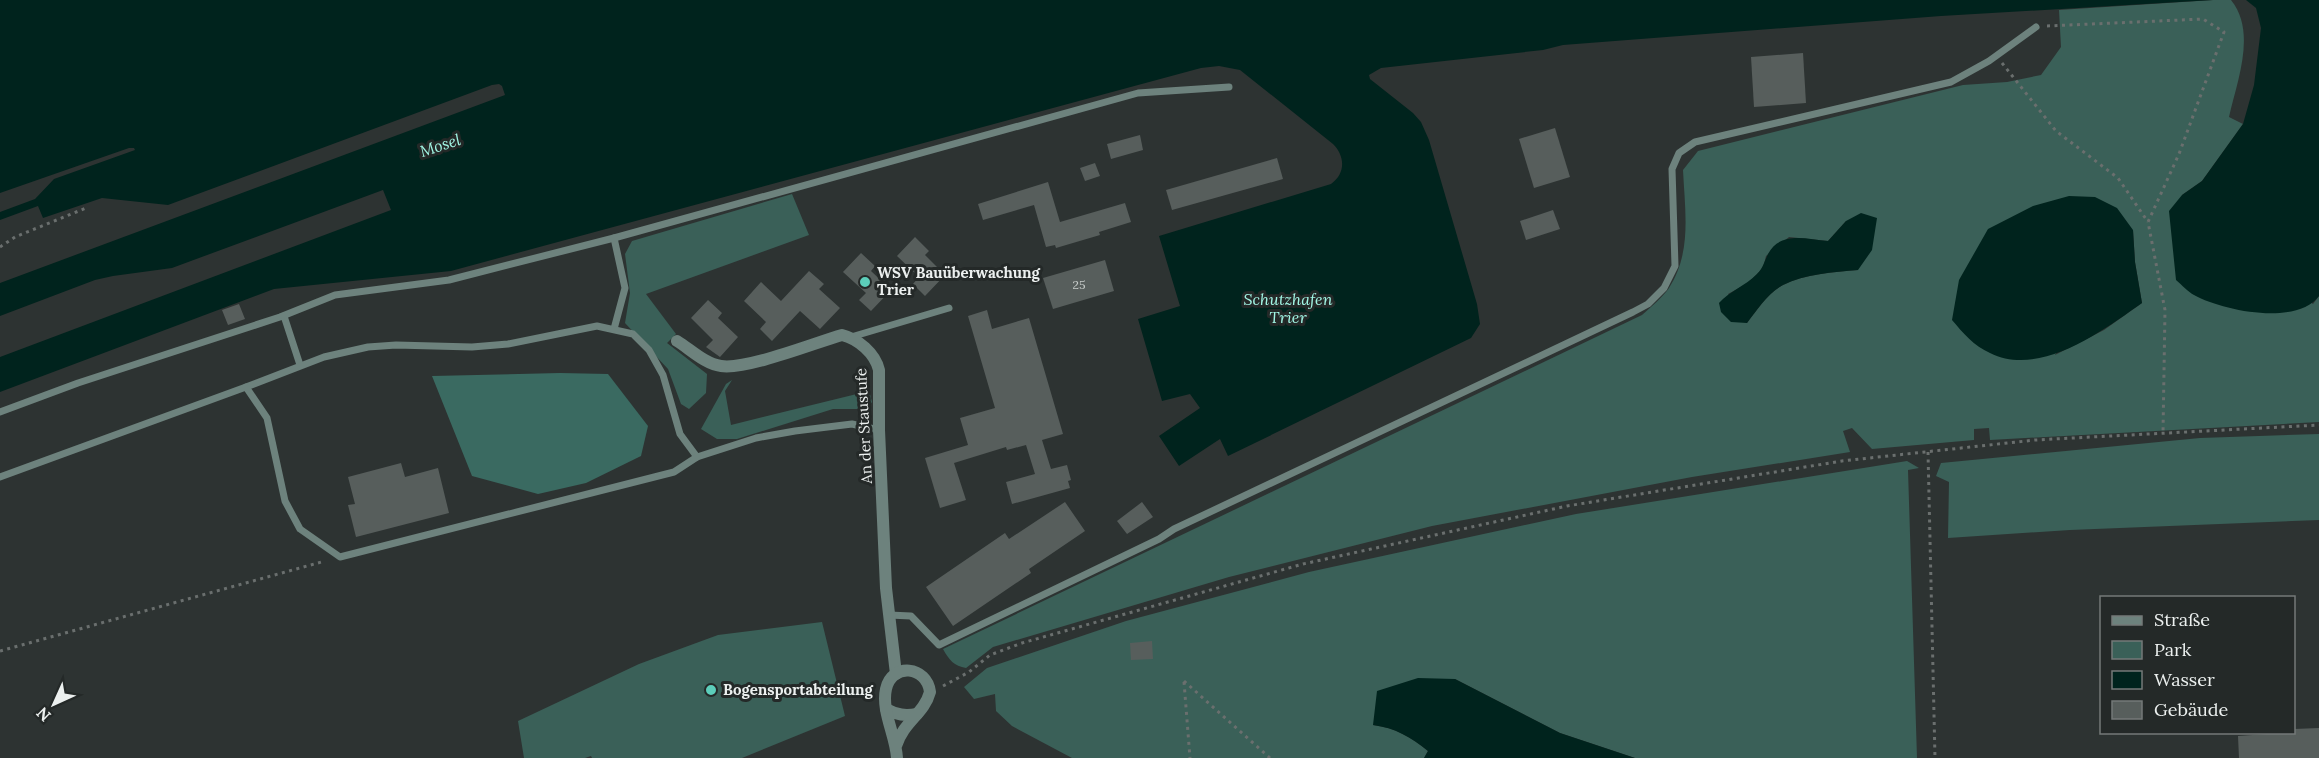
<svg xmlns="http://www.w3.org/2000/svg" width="2319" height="758" viewBox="0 0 2319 758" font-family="Lora,serif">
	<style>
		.green { fill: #3a6058; fill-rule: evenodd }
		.forest { fill: #3a6a61 }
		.water { fill: #00231d }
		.building { fill: #575e5c }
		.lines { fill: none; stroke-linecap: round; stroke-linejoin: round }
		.path { stroke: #6a6f6e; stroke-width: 3; stroke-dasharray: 3 4.5; stroke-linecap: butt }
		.service { stroke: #6d827d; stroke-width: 7 }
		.minor { stroke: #6d827d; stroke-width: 12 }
		.poi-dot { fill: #5cceba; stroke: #242928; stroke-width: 2 }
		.labels { text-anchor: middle; stroke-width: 6; stroke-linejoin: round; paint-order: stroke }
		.number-label { font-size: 12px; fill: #c7ccca }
		.poi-label { font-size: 15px; font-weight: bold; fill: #ecf0ef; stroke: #242928; text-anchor: start }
		.street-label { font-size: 15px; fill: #ecf0ef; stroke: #242928 }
		.water-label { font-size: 16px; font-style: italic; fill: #a2f6e5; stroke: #242928 }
	</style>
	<rect width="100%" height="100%" fill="#2d3332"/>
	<g class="green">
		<path d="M2213,0H2231C2257,32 2237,81 2229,117L2243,124L2202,181L2182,195L2313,304L2319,296V422L1990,440L1989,428L1974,429V440L1872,449L1852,428L1843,431L1850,452L1692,477L1432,526L1229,577L993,647L966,668C954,666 949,660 943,649L1642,315C1651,307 1662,298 1669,288C1692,252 1685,212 1683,170L1698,151L1963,85L2007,82L2041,75L2061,47L2059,10ZM1846,221L1858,270C1833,272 1805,274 1783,285C1768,293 1757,310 1747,323L1728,294L1748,283L1763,268L1766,256L1789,237L1828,241ZM2133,230L2135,262L2142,303L2104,330L2055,355Z"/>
		<path d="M792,194L809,235L646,294L676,334L667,343L707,374L706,393L689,409L681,404L668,369L625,323L630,293L625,254L632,241Z"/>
		<path d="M732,380L725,391L731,425L869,391L872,402L866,409H833L737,439H717L701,429L726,384Z"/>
		<path d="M2319,434V520L2070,530L1948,538L1949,482L1936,476L1941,463L2200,438Z"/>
		<path d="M1907,461L1919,468L1908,470L1917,758H1635L1560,733L1455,679L1373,725C1396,728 1411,737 1428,751L1424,758H1072L1012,726L996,711L995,694L974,699L964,687L987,668L1126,621L1309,572L1576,514Z"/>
		<path d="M822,622L845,716L742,758H592L591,756L585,758H524L518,721L639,664L718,635Z"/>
	</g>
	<path class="forest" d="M560,373L608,374L648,426L641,456L586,483L538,494L472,476L432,376Z"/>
	<g class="water">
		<path d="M0,0H2213L1941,16L1563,45L1543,50L1381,68L1369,75L1370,79L1413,113L1421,122L1429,140L1477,304L1480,324L1471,338L1228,456L1220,439L1179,466L1159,436L1200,408L1190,394L1162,401L1138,319L1180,306L1159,236L1331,184C1346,173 1345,156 1333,144L1240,70L1219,66L1201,68L451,271L274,289L0,392V357L391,210L383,190L172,268L113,276L95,280L0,316V283L505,95L502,86L499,84L492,85L168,205L102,198L43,218L38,206L0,220V212L35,199L54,179L135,150L134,148H129L0,193Z"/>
		<path d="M2246,0H2319V296C2297,326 2223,311 2194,295C2188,292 2182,285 2176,280L2169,211L2182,195L2202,181L2243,124L2254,85L2261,28L2256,8Z"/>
		<path d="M2069,196L2095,197L2117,208L2133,230L2135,262L2142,303C2102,331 2040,378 1990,353C1974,346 1963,333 1952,320L1959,280L1988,229L2033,206Z"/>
		<path d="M1861,213L1877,218L1872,250L1858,270C1833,272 1805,274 1783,285C1768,293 1757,310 1747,323L1731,322L1721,312L1719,303C1730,291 1745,286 1757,274C1763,268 1764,262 1768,254C1780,231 1806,239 1828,241L1846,221Z"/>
		<path d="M1418,678L1455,679L1560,733L1635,758H1424L1428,751C1411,737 1395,728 1373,725L1377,691Z"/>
	</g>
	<g class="building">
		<path d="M1803,53L1806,103L1754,107L1751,57Z"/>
		<path d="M1555,128L1570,177L1534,188L1519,139Z"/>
		<path d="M1140,135L1143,150L1111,159L1107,144Z"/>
		<path d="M1277,158L1283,179L1172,210L1166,190Z"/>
		<path d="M1095,163L1100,176L1085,181L1080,168Z"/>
		<path d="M1048,182L1060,222L1125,203L1131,222L1099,232L1100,235L1056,248L1055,245L1046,247L1034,205L983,220L978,204Z"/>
		<path d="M1553,210L1560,229L1526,240L1520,221Z"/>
		<path d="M915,237L929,251L925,255L945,275L925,296L913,284L919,277L897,256Z"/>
		<path d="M861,253L875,266L871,271L891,290L871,311L859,300L866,293L843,272Z"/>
		<path d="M1105,260L1114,291L1053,309L1043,278Z"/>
		<path d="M809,271L824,284L819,289L840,308L820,329L800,311L772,341L760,329L766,322L744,301L761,282L781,301Z"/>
		<path d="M708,300L722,313L718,318L738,337L720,357L706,347L713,340L691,318Z"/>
		<path d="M239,304L245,319L228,325L222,310Z"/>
		<path d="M987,310L992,329L1029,318L1063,434L1042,440L1051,469L1067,465L1071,480L1068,481L1070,488L1012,504L1006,482L1035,474L1026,445L1007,450L1006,447L954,463L966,500L940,508L925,458L968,445L960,418L995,408L968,316Z"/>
		<path d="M401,463L405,477L438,468L449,513L356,537L348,505L355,504L348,477Z"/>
		<path d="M1065,502L1085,531L1029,569L1031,573L953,626L926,587L1005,533L1009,539Z"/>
		<path d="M1142,502L1153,517L1127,534L1117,521Z"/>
		<path d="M1152,641L1153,659L1131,660L1130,643Z"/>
		<path d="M2319,728V758H2239L2238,736L2294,732V729Z"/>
	</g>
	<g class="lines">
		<g class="path">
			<path d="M2047,26L2203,19L2224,32L2179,154L2148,222L2165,310L2163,433"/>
			<path d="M2002,63L2056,131L2118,178L2148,222"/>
			<path d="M0,247L15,237L86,208"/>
			<path d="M1928,452L1935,758"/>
			<path d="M0,651L325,561"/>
			<path d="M1184,681L1270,758"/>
			<path d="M1184,682L1190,758"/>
			<path d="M943,686L969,672L990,655L1022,643L1303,564L1567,506L1842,461L2035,440L2319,425"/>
		</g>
		<g class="service">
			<path d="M614,238L625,288L614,329"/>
			<path d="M284,316L300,365"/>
			<path d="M851,337L949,308"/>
			<path d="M246,387L324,357L368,347L396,345L472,347L508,344L597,326L633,334L649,350L663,375L680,434L697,457"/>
			<path d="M0,412L78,383L280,317L335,295L449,280L614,238L1138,93L1229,87"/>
			<path d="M0,477L246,387L267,418L285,501L300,529L340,557L674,472L697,457L756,438L795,431L852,424L879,430"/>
			<path d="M889,615L911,616L939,645L1159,539L1174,529L1633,312L1648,304L1664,288L1675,266L1672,169L1679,153L1695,142L1951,82L1989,61L2036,27"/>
		</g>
		<g class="minor">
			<path d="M677,341C690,349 705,364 721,366C747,370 814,343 842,335C858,339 875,353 879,370V430L886,588L896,674"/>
			<path d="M886,709C897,715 905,716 917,714"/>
			<path d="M896,746C904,721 924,714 930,692C927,666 892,662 886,689C881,711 896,736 897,758"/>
		</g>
	</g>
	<g class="poi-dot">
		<circle cx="865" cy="282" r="6"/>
		<circle cx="711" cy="690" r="6"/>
	</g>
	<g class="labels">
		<g class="number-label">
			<text x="1079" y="289">25</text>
		</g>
		<g class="poi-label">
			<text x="877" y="278">WSV Bauüberwachung<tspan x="877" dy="17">Trier</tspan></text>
			<text x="723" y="695">Bogensportabteilung</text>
		</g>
		<g class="street-label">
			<text transform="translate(864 426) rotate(-93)" y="5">An der Staustufe</text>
		</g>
		<g class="water-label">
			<text transform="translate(440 145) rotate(-18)" y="6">Mosel</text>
			<text x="1288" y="305">Schutzhafen<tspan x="1288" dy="18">Trier</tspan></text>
		</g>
	</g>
	<rect x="2100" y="596" width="195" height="138" fill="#242928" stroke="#747978" stroke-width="1.5"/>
	<rect x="2112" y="616" width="30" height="9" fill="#6d827d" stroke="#747978" stroke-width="1.5"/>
	<text x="2154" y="626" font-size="18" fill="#ecf0ef">Straße</text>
	<rect x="2112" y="641" width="30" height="18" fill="#3a6058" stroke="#747978" stroke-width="1.5"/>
	<text x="2154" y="656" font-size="18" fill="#ecf0ef">Park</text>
	<rect x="2112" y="671" width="30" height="18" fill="#00231d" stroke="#747978" stroke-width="1.5"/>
	<text x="2154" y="686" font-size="18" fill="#ecf0ef">Wasser</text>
	<rect x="2112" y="701" width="30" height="18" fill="#575e5c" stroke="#747978" stroke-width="1.5"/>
	<text x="2154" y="716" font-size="18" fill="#ecf0ef">Gebäude</text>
	<g transform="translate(54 704) rotate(225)" stroke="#242928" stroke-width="4.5" paint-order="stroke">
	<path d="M0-4.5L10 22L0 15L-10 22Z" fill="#ecf0ef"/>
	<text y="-9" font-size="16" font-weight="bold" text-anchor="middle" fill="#ecf0ef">N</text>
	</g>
</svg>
